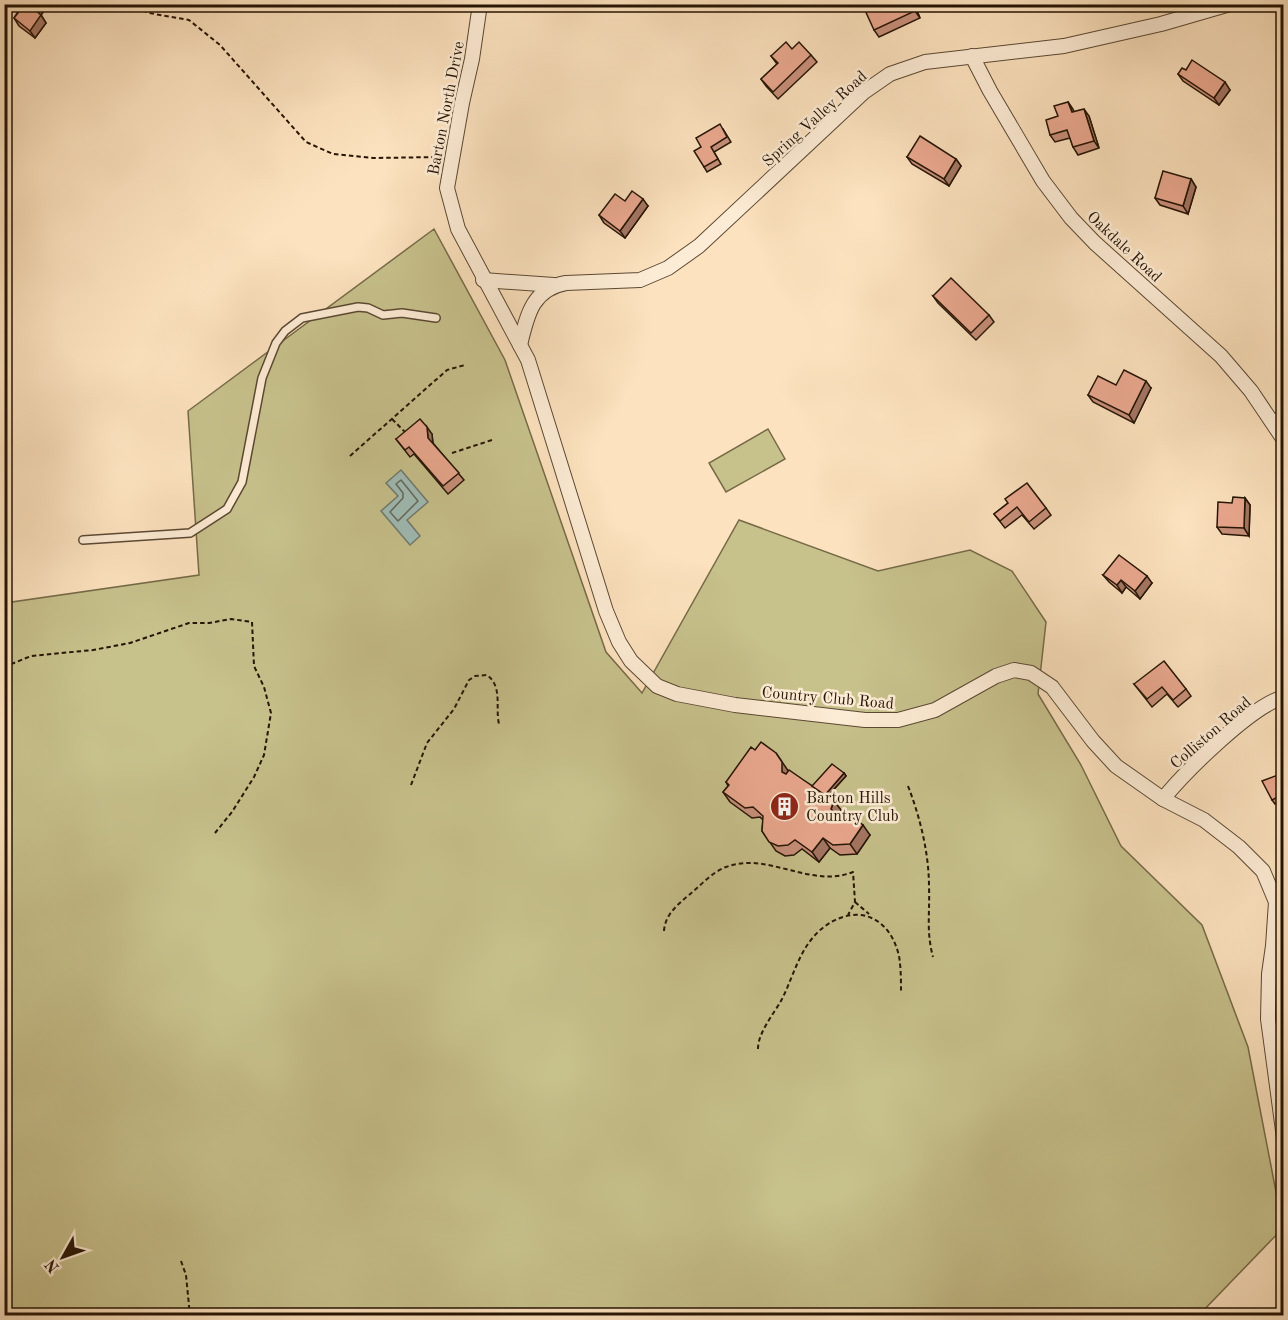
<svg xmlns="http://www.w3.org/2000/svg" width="1288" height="1320" viewBox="0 0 1288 1320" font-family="'Old Standard TT',serif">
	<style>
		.green { fill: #c7c18c; stroke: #766a48; stroke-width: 1.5 }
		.water { fill: #a0bdb7; stroke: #6f7970; stroke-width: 1.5 }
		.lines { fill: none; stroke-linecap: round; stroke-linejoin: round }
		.shore { stroke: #62685e; stroke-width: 1.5 }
		.lane-casing { stroke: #5b4833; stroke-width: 10 }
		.street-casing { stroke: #5b4833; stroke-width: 16 }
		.path { stroke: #251405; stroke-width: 2; stroke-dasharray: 4.5 3; stroke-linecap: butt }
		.lane { stroke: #fdecd5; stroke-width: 7 }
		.street { stroke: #fdecd5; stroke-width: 14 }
		.wall { fill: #c9907b; stroke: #251405; stroke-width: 1.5 }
		.shaded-wall { fill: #a47664; stroke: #251405; stroke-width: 1.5 }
		.building { fill: #eaa88f; stroke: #251405; stroke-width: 1.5 }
		.labels { text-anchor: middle; stroke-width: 5; stroke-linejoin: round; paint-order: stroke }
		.street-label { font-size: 16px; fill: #251405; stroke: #fdecd5 }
		.poi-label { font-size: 16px; fill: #251405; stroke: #fdecd5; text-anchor: start }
	</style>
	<rect width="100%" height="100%" fill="#fce2be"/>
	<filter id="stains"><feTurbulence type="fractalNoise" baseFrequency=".00333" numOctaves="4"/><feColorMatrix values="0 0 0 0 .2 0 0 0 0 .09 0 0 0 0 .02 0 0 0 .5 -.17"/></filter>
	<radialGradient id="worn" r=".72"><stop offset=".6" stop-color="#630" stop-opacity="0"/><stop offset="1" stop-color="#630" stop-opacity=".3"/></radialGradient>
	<g class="green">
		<path d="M434,229L505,360L606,652L642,693L739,520L878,571L970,550L1012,571L1046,622L1038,694L1081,765L1121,846L1202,925L1248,1047L1283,1228L1199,1315H5V603L199,575L188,411Z"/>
		<path d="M768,429L785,459L726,492L709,463Z"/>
	</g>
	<path class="water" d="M401,470L428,502L407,520L420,536L410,545L381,511L398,496L386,483Z"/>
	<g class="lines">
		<path class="shore" d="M401,480L418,501L398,521L390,512L403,498V493L396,484Z"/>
		<defs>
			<g id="lane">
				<path d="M1271,420L1284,414"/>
				<path d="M83,540L190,533L227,509L242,482L262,378L276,343L285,331L302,318L358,307L368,308L383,315L402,313L436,318"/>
			</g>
			<g id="street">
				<path d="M480,4L472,59L462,103L447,188L458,229L528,360L606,611L619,642L631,661L657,686L677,694L735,705L865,720H898L935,710L996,676L1014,670L1031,673L1052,687L1093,741L1116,766L1163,799L1204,820L1239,847L1263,871L1276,902L1273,946L1269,974L1268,1019L1284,1138"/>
				<path d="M972,56L990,91L1043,181L1071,218L1095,243L1221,356L1251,391L1284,440"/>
				<path d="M483,280L554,285"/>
				<path d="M520,345C527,316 532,289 566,283L640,280L668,268L699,246L864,92L890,74L925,62L1064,46L1161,24L1230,4"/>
				<path d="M1163,799C1185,772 1251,706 1284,697"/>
			</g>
		</defs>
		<use href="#lane" class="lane-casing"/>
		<use href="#street" class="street-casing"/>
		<g class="path">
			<path d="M129,4L149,13L189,20L220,45L306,142L333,154L373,158L441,157"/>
			<path d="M392,419L405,432"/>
			<path d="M452,453L492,440"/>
			<path d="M350,456L447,370L465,365"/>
			<path d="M4,667L31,656L93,650L130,643L189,623H209L231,619L252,622L254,666L264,687L271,713L264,755L254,777L232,812L215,833"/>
			<path d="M411,785L427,743L454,709L469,680L475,676L487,675C503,687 495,707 499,724"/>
			<path d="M908,786C920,817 929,853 929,887C930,913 926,931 933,957"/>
			<path d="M855,902L869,914"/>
			<path d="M664,931C665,915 677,905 689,895C700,886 712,872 726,867C768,851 810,889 853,872L855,902L848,915"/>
			<path d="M758,1049C758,1032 774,1014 782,999C794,975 799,950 819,931C852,902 889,913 899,956C901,968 901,981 901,993"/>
			<path d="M181,1261L186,1275L190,1316"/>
		</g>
		<use href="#lane" class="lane"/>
		<use href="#street" class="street"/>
	</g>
	<g class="wall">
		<path d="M15,4H49L41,15L46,23L35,38L19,26L14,18L19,10Z"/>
		<path d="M912,4H914L920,18L879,37L874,30Z"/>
		<path d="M1087,4H1102L1089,7Z"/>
		<path d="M792,49L811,55L817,62L778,99L766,86L761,79L777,64L771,56Z"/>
		<path d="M1186,70L1230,90L1219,105L1183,81L1178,74Z"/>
		<path d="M1068,102L1074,112L1089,116L1099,148L1078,155L1073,147L1070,138L1055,142L1050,135L1058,116Z"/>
		<path d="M723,129L731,142L714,152L721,164L707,172L704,167L701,147Z"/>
		<path d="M907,157L956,159L961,166L949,186L912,164Z"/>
		<path d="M1191,179L1196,187L1188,214L1160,205L1155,198Z"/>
		<path d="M625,201L648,206L625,238L604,223L599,215Z"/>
		<path d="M933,296L989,315L994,322L976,340L938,303Z"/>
		<path d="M1151,388L1134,423L1093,402L1088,395Z"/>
		<path d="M432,434L433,443L464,480L448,494L414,454L410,457L396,439Z"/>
		<path d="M1245,498L1250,505L1249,536L1222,534L1217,527Z"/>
		<path d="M1008,503L1046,508L1051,515L1034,529L1022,515L1005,528L994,514Z"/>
		<path d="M1103,575L1152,583L1140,599L1126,587L1122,593L1109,582Z"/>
		<path d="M1134,684L1186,689L1191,696L1178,707L1167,694L1152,707Z"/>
		<path d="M788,771L812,786L844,773L846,776L828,796L841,810L840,812L870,835L857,854L840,855L830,848L819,862L802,849L794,855L785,856L776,851L762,831L763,820L760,817L752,818L730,802L723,792L728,786L726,782Z"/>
		<path d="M1284,774V800L1275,804L1272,800Z"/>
	</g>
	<g class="shaded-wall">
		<path d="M39,4H49L41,15L46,23L35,38L30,31L35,10Z"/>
		<path d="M912,4H914L920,18L915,11Z"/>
		<path d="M1225,82L1230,90L1219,105L1214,98Z"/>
		<path d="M1068,102L1073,109L1077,120L1072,112Z"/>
		<path d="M1084,109L1089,116L1099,148L1094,141Z"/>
		<path d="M956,159L961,166L949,186L944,179Z"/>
		<path d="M1191,179L1196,187L1188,214L1183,206Z"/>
		<path d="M643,199L648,206L625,238L620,231Z"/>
		<path d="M1146,381L1151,388L1134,423L1129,415Z"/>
		<path d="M427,427L432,434L433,445L428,438Z"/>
		<path d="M1245,498L1250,505L1249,536L1244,528Z"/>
		<path d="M1147,576L1152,583L1140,599L1135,591Z"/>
		<path d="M1121,580L1126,587L1122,593L1117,585Z"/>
		<path d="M776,753L789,772V782L782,772Z"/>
		<path d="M844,773L846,776L824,800L823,797Z"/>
		<path d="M834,801L841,810L838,819L831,809Z"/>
		<path d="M863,825L870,835L857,854L850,844Z"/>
		<path d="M823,838L830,848L819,862L812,852Z"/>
	</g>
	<g class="building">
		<path d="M39,4L35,10L41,15L30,31L14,18L21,9L15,4Z"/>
		<path d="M871,4H912L915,11L874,30L864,8Z"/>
		<path d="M786,42L792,49L799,42L811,55L773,92L761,79L778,63L771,56Z"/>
		<path d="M1192,60L1225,82L1214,98L1178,74L1182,68L1186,70Z"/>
		<path d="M1068,102L1072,112L1084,109L1094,141L1073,147L1067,130L1050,135L1046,120L1058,116L1054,106Z"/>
		<path d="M720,124L727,137L711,147L718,159L704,167L694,151L701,147L696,138Z"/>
		<path d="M920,136L956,159L944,179L907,157Z"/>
		<path d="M1163,171L1191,179L1183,206L1155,198Z"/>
		<path d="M632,191L643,199L620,231L599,215L615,194L625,201Z"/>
		<path d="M951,278L989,315L971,333L933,296Z"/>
		<path d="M1124,370L1146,381L1129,415L1088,395L1098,376L1116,385Z"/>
		<path d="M420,419L427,427L428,438L459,473L443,486L409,447L405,450L396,439Z"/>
		<path d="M1027,483L1046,508L1029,522L1017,507L1000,521L994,514L1008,503L1005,499Z"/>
		<path d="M1233,497L1245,498L1244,528L1217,527L1218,502L1232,503Z"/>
		<path d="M1119,555L1147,576L1135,591L1121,580L1117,585L1103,575Z"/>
		<path d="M1164,661L1186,689L1173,700L1162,687L1147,699L1134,684Z"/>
		<path d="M761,742L776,753L782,762V772L786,774L789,770L834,801L831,809L834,813L845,812L863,825L850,844L833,845L823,838L812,852L795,840L788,845L778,846L769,842L762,831L763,816L753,807L745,808L723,792L729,785L726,782L751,747L755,750Z"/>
		<path d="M832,764L844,773L825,795L812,786Z"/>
		<path d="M1283,773L1284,794L1272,800L1262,781Z"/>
	</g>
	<defs>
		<symbol id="building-disc" viewBox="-11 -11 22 22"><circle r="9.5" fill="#8f2418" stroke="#fdecd5"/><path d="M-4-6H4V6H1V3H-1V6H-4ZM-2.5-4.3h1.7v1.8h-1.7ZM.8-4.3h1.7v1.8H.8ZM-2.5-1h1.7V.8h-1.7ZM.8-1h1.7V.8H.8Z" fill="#fff"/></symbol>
	</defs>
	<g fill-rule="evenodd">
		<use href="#building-disc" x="768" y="790" width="33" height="33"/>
	</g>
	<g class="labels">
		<g class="street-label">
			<text transform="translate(445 108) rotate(-79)" y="6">Barton North Drive</text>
			<text transform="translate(814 118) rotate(-42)" y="6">Spring Valley Road</text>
			<text transform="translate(1125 246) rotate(43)" y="6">Oakdale Road</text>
			<text transform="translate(828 697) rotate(5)" y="6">Country Club Road</text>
			<text transform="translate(1210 732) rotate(-41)" y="6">Colliston Road</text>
		</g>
		<g class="poi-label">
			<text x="806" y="803">Barton Hills<tspan x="806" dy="18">Country Club</tspan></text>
		</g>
	</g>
	<rect width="1288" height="1320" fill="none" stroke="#fce2be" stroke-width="24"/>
	<rect x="6" y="6" width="1276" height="1308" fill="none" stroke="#251405" stroke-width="3"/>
	<rect x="12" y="12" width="1264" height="1296" fill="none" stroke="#251405" stroke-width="1.5"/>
	<g transform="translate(63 1257) rotate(230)" stroke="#fdecd5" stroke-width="4.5" paint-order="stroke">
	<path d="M0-4.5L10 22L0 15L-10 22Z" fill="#251405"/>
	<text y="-9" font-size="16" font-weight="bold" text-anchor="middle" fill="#251405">N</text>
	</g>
	<rect width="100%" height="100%" filter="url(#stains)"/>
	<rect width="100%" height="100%" fill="url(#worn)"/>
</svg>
